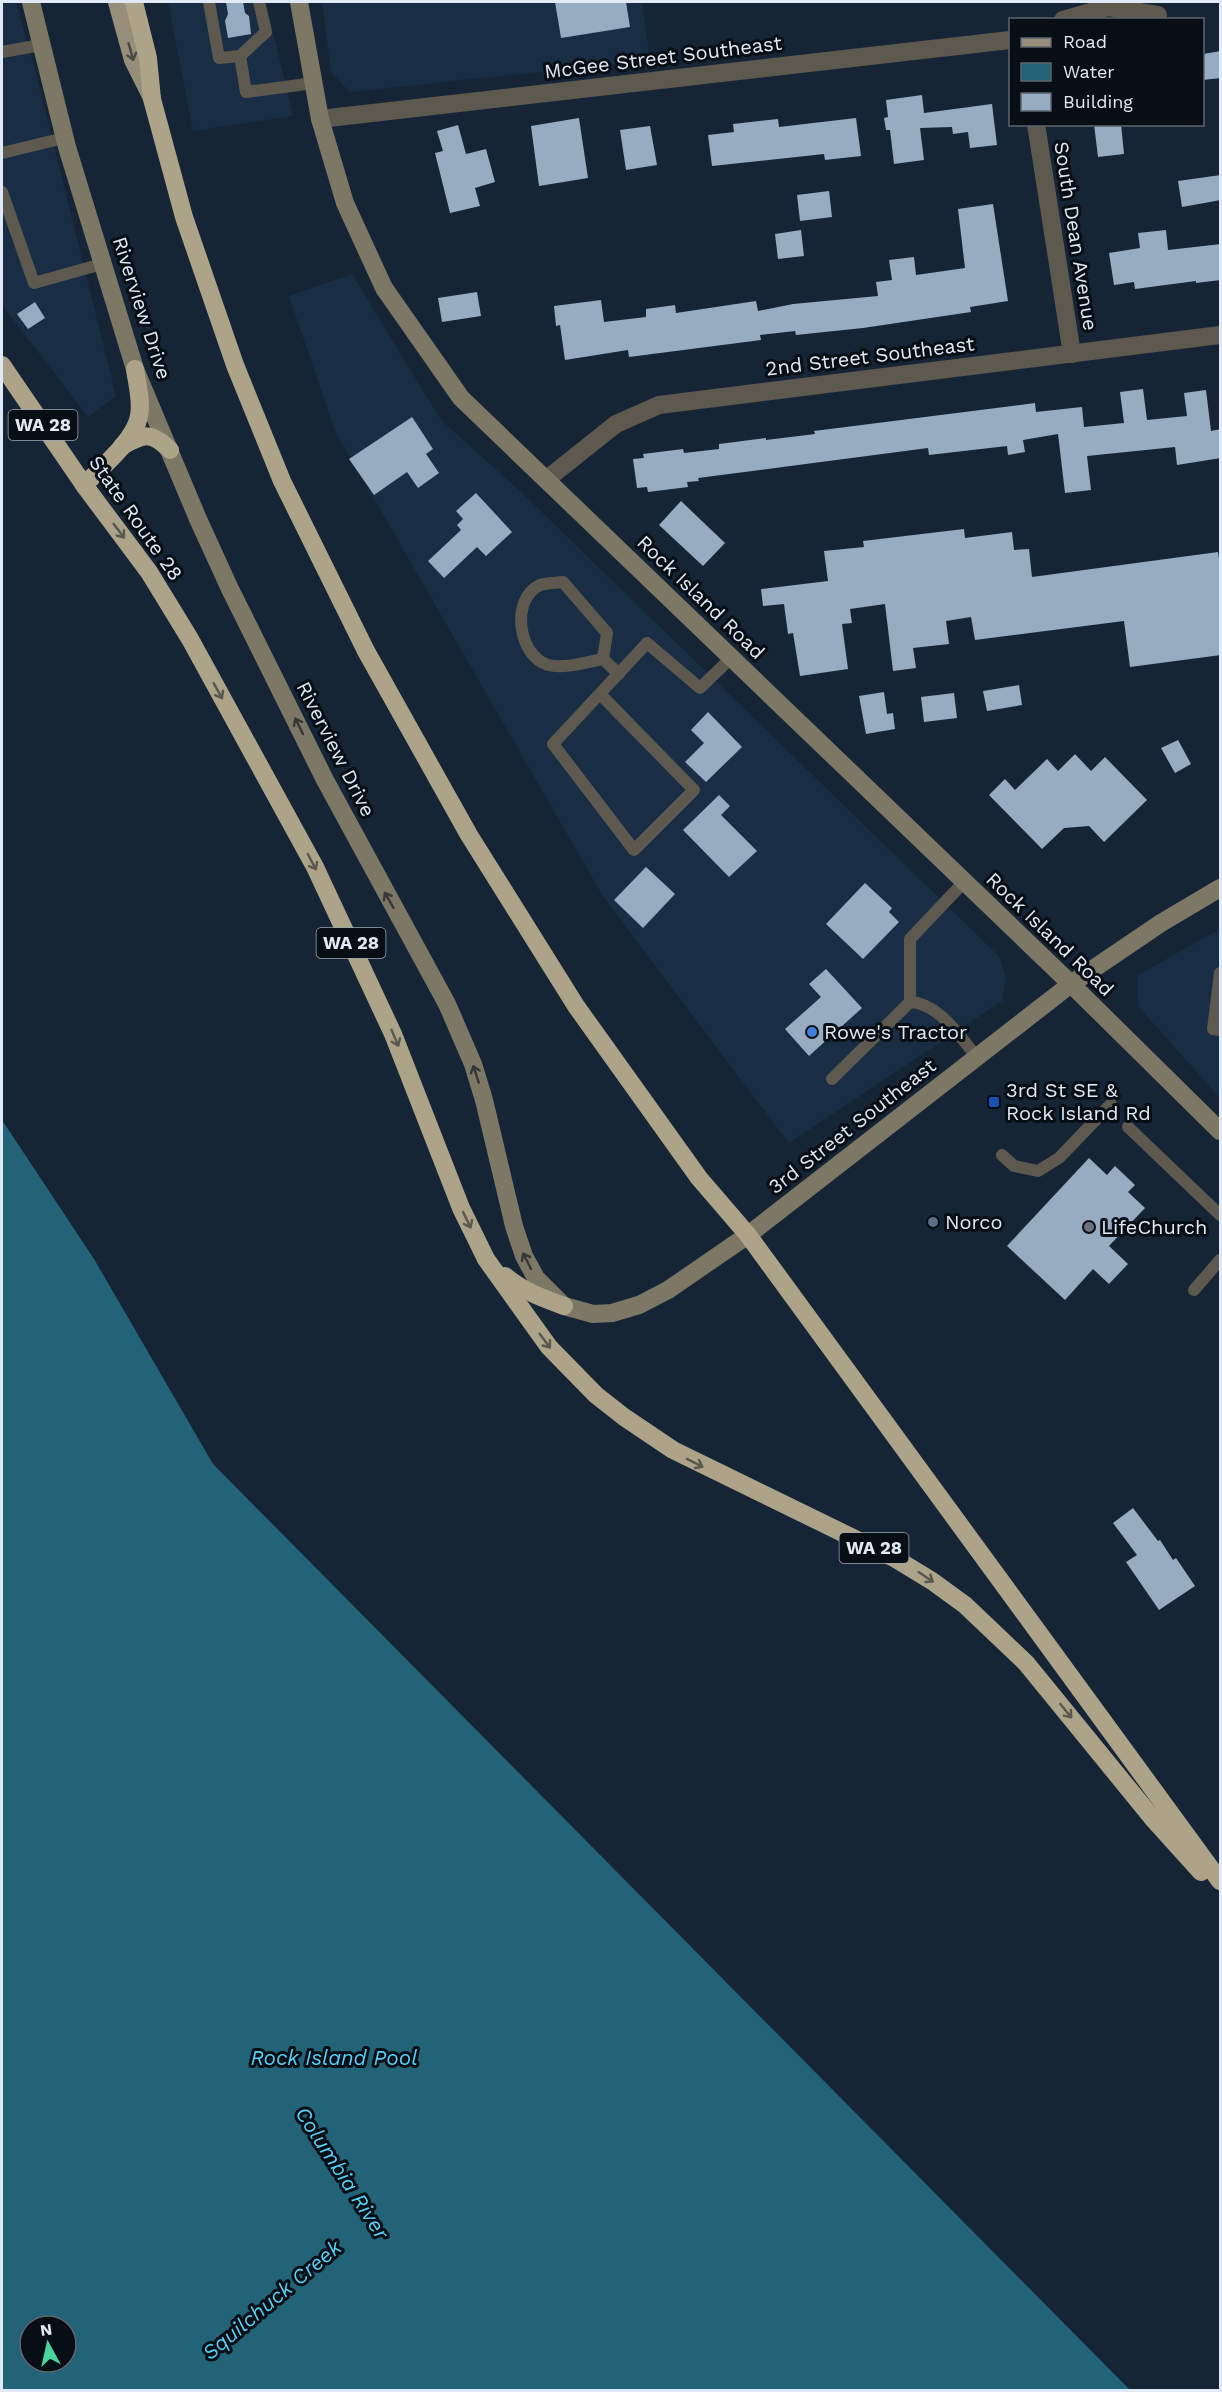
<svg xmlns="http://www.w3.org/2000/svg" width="1222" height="2392" viewBox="0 0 1222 2392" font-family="'Work Sans',sans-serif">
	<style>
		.built { fill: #192e44 }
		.water { fill: #226377; fill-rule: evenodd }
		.building { fill: #97abc1 }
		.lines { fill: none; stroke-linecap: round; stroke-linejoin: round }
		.lane { stroke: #5d594e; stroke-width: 12 }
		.street { stroke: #5d594e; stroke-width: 18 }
		.secondary { stroke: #7d7766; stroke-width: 18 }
		.primary { stroke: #968e78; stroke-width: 18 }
		.highway { stroke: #ada388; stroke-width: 18 }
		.oneway { stroke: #474842 }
		.oneway2 { stroke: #5a584e }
		.oneway3 { stroke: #363835 }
		.shop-dot { fill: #3f7fe0; stroke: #070e15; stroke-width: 2 }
		.transit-dot { fill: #1a4fb4; stroke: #070e15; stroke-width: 2 }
		.service-dot { fill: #5c6f8a; stroke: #070e15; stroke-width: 2 }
		.worship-dot { fill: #6b7280; stroke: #070e15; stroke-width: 2 }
		.labels { text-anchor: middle; stroke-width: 6; stroke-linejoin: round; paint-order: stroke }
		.shield { fill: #070e15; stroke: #9fa8b2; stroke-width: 1.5 }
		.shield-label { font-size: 18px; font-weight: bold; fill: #e0eaf6 }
		.street-label { font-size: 20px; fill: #e0eaf6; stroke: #070e15 }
		.poi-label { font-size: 20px; fill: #e0eaf6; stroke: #070e15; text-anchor: start }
		.water-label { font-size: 21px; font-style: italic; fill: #55d0f6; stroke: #070e15 }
	</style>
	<rect width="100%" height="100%" fill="#152536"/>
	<g class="built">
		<path d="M2,2H16L37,77L116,396L88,417L2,305Z"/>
		<path d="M168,2H266L293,116L193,131Z"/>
		<path d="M322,2H642L650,60L350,92L331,72Z"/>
		<path d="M352,274L441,420L520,491L999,956L1006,978L1002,1001L789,1143L604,898L335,431L289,296Z"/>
		<path d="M1220,929V1098L1138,1006V975Z"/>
	</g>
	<path class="water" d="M2,1120L94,1259L213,1464L1130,2390H2ZM30,2326H66V2362H30Z"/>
	<g class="building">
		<path d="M226,2H243L245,13L249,16L251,34L228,38L225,21L228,14Z"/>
		<path d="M555,2H626L630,27L561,38Z"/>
		<path d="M1221,51V78L1203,80V54Z"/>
		<path d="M922,95L924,113L992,104L997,145L970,148L968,132L953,134L952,127L920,128L924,160L894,164L890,130H886L884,118L888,117L886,100Z"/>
		<path d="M579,118L588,178L539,186L531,126Z"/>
		<path d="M856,118L861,156L825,160L824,154L712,166L708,135L734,132L733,124L778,119L779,127Z"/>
		<path d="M1094,124H1121L1124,154L1098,157Z"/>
		<path d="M458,125L466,154L486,149L495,182L475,188L480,206L450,213L435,153L443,151L437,131Z"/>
		<path d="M650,126L657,165L626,170L620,130Z"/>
		<path d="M1221,175V200L1182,207L1178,181Z"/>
		<path d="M829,191L832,217L800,221L797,195Z"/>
		<path d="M993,204L1008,301L970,307L971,312L863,328L796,335L795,331L760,335L761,340L629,357L628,350L565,360L560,325L556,326L554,306L601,300L604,322L646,317V309L675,305L676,313L756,301L758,311L793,304L878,296L876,282L892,280L889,260L914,257L916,275L965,268L958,209Z"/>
		<path d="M801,230L804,256L778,259L775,234Z"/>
		<path d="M1166,230L1168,250L1221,244V280L1196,283V281L1135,289L1134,282L1114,285L1109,253L1140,248L1138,233Z"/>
		<path d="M477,292L481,316L442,322L438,298Z"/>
		<path d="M35,302L45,318L28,329L17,314Z"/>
		<path d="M1143,389L1147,420L1187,416L1184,393L1206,390L1211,431L1221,429V458L1177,465L1175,447L1087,456L1091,490L1065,493L1058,434L1023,440L1025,452L1008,455L1007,446L929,455L928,448L698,478L699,481L687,482L688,487L648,492L647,487L637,488L633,459L644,458L643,454L683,449L684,453L719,449V444L766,438V440L815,434L814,431L1035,403L1036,412L1082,407L1084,427L1124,423L1120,392Z"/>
		<path d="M412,417L433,449L426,454L439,473L418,488L407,472L374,495L349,459Z"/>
		<path d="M476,493L512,532L486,556L477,547L444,578L428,561L461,530L457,525L463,519L456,511Z"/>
		<path d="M681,501L725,543L703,566L659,525Z"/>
		<path d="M964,529L965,538L1012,532L1014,550L1029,549L1032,577L1218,552L1221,572V655L1130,667L1124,621L975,640L971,617L946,621L949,644L913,648L916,668L893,671L885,604L850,609L852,623L842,624L848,669L800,676L793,633L788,634L784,604L763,606L761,589L828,581L824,551L864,547L863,541Z"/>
		<path d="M1019,685L1022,705L987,711L983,691Z"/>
		<path d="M884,692L887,714L893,713L895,729L866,734L859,696Z"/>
		<path d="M954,693L957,718L924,722L921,697Z"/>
		<path d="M708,712L742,747L706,782L685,762L704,743L691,730Z"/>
		<path d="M1178,740L1191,764L1175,773L1161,748Z"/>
		<path d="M1075,754L1091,771L1105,757L1147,800L1104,842L1089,826L1064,828L1042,849L989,795L1005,779L1015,790L1047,759L1058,771Z"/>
		<path d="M719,795L730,806L721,815L757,851L729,877L683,830Z"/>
		<path d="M646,867L675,894L643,928L614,900Z"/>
		<path d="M865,883L892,908L889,912L899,922L863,959L826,924Z"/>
		<path d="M826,969L862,1008L809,1056L785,1029L821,997L809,984Z"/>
		<path d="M1089,1158L1107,1175L1115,1166L1135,1185L1128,1192L1145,1208L1109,1246L1128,1264L1109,1284L1093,1269L1065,1300L1007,1246Z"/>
		<path d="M1133,1508L1158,1541L1160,1540L1173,1560L1176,1558L1195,1586L1159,1610L1126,1562L1137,1555L1113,1523Z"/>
	</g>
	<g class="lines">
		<g class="lane">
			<path d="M209,2L219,58L240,56L266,32L259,2"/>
			<path d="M2,52L41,45"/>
			<path d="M240,56L246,92L314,83"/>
			<path d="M2,153L64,138"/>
			<path d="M2,192L34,283L102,264"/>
			<path d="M603,659C588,662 564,669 548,665C518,656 510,599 540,585C546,583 556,583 563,582L607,633L603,659L619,674"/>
			<path d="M600,694L694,790L634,850L553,744L647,643L700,688L731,658"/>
			<path d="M1220,973L1213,1029L1220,1030"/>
			<path d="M910,1002V939L964,882"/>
			<path d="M832,1079L910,1002C939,1003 960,1037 977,1057"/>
			<path d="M1128,1127L1220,1215"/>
			<path d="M1002,1155L1014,1166L1038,1171L1059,1158L1111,1104"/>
			<path d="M1194,1290L1220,1260"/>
		</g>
		<g class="street">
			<path d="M1063,20L1108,7L1158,15"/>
			<path d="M320,119L1010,40"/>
			<path d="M1036,124L1072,354"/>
			<path d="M547,479L616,424L659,405L1220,335"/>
		</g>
		<g class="secondary">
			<path d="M31,2L67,147L135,369L198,519L230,589L325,780L447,1004L473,1064L484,1100L514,1226L524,1256L536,1278L564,1306L593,1314L612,1313L639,1305L668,1290L748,1235L1071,984L1161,923L1220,888"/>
			<path d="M299,2L320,119L345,203L384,288L461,398L1071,984L1220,1131"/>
		</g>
		<path class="primary" d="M117,2L133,60L152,98"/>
		<g class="highway">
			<path d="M134,2L148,58L152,99L184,217L235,365L282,481L366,651L469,835L576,1006L699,1178L748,1235L1220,1881"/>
			<path d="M2,365L84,485L149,572L190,639L315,867L393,1034L461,1208L486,1259L549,1347L596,1395L624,1417L673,1450L896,1559L932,1581L965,1605L1026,1663L1154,1820L1201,1872"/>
			<path d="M122,446C144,434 151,431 170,450"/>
			<path d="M84,485C101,468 135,440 139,416C142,401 137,384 135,369"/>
			<path d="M505,1276C523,1291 542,1298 564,1306"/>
		</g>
	</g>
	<defs><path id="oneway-shaft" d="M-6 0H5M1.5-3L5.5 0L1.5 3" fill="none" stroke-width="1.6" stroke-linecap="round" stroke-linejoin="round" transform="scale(1.5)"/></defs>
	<use class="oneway" href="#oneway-shaft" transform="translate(131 52) rotate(74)"/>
	<g class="oneway2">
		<use href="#oneway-shaft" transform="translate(119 531) rotate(53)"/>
		<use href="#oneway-shaft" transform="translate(218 691) rotate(61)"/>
		<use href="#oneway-shaft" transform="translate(312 862) rotate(62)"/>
		<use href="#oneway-shaft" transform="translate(395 1038) rotate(67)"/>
		<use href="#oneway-shaft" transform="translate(467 1220) rotate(64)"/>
		<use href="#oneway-shaft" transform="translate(545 1341) rotate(53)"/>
		<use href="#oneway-shaft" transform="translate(695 1463) rotate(27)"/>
		<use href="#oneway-shaft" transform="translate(926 1577) rotate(34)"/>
		<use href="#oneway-shaft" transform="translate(1066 1711) rotate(51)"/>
	</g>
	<g class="oneway3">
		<use href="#oneway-shaft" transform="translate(299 726) rotate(-116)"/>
		<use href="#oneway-shaft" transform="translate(389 900) rotate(-120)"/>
		<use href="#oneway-shaft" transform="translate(476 1074) rotate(-108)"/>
		<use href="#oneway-shaft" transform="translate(527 1261) rotate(-117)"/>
	</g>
	<circle class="shop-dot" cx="812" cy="1032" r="6"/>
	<rect class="transit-dot" x="988" y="1096" width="12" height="12" rx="3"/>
	<circle class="service-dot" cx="933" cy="1222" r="6"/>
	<circle class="worship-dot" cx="1089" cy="1227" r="6"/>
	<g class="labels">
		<g class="shield">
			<rect x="8.5" y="410" width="69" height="30" rx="4.5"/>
			<rect x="316.5" y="928" width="69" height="30" rx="4.5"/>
			<rect x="839.5" y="1533" width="69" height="30" rx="4.5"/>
		</g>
		<g class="shield-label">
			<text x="43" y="431">WA 28</text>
			<text x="351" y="949">WA 28</text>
			<text x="874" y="1554">WA 28</text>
		</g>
		<g class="street-label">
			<text transform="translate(663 57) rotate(-7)" y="7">McGee Street Southeast</text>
			<text transform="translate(1076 236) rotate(81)" y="7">South Dean Avenue</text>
			<text transform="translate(142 308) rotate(72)" y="7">Riverview Drive</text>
			<text transform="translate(870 356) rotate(-7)" y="7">2nd Street Southeast</text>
			<text transform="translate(136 518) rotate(55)" y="7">State Route 28</text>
			<text transform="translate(701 597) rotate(44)" y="7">Rock Island Road</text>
			<text transform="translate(336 749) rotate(63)" y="7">Riverview Drive</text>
			<text transform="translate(1050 934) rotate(44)" y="7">Rock Island Road</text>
			<text transform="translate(852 1126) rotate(-38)" y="7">3rd Street Southeast</text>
		</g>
		<g class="poi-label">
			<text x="824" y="1039">Rowe's Tractor</text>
			<text x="1006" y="1097">3rd St SE &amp;<tspan x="1006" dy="23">Rock Island Rd</tspan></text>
			<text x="945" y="1229">Norco</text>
			<text x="1101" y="1234">LifeChurch</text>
		</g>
		<g class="water-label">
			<text x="334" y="2065">Rock Island Pool</text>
			<text transform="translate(342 2173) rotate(57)" y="7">Columbia River</text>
			<text transform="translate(272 2300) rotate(-40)" y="7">Squilchuck Creek</text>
		</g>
	</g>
	<rect width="1222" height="2392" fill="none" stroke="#e0eaf6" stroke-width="6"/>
	<rect x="1009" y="18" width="195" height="108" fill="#070e15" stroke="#5e666f" stroke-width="1.5"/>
	<rect x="1021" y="38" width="30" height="9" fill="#968e78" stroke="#5e666f" stroke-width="1.5"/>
	<text x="1063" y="48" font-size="18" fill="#e0eaf6">Road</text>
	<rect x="1021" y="63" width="30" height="18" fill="#226377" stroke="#5e666f" stroke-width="1.5"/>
	<text x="1063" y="78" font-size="18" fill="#e0eaf6">Water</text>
	<rect x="1021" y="93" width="30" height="18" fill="#97abc1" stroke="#5e666f" stroke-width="1.5"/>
	<text x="1063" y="108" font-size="18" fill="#e0eaf6">Building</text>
	<g transform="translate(48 2344) rotate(352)"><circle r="28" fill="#070e15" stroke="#5e666f" stroke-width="1.5"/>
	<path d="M0-4.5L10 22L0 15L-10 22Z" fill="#49d49c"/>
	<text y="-9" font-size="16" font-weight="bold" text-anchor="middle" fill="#e0eaf6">N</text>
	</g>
</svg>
